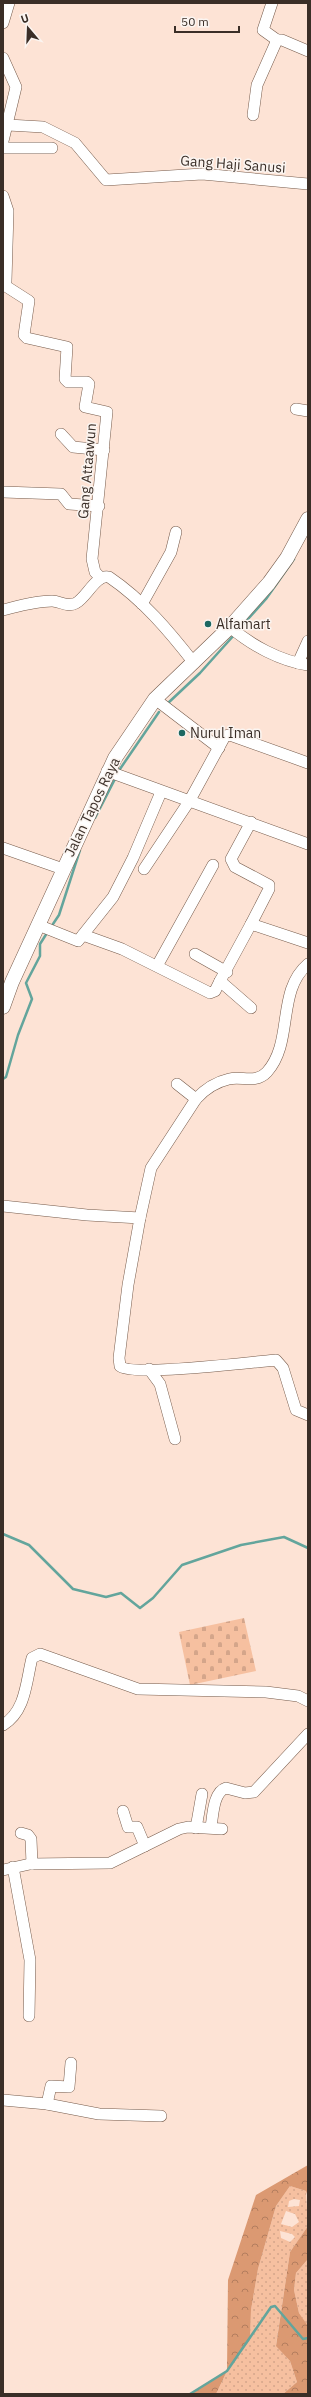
<svg xmlns="http://www.w3.org/2000/svg" width="311" height="2397" viewBox="0 0 311 2397" font-family="'IBM Plex Sans',sans-serif">
	<style>
		.grass { fill: url(#grass-dots); fill-rule: evenodd }
		.forest { fill: url(#forest-crowns) }
		.cemetery { fill: url(#cemetery-stones) }
		.lines { fill: none; stroke-linecap: round; stroke-linejoin: round }
		.stream { stroke: #63a59c; stroke-width: 2.5 }
		.minor-casing { stroke: #765b4b; stroke-width: 12 }
		.major-casing { stroke: #765b4b; stroke-width: 15 }
		.minor { stroke: #fff; stroke-width: 11 }
		.major { stroke: #fff; stroke-width: 14 }
		.poi-dot { fill: #1c6761; stroke: #fbf5f1; stroke-width: 1.5 }
		.labels { text-anchor: middle; stroke-width: 3; stroke-linejoin: round; paint-order: stroke }
		.street-label { font-size: 14px; fill: #3a2e27; stroke: #fbf5f1 }
		.poi-label { font-size: 14px; fill: #3a2e27; stroke: #fbf5f1; text-anchor: start }
	</style>
	<defs>
		<pattern id="grass-dots" width="8" height="8" patternUnits="userSpaceOnUse"><rect width="8" height="8" fill="#f6c0a0"/><path d="M2 2h.1M6 6h.1" fill="none" stroke="#d4a58a" stroke-width="1.8" stroke-linecap="round"/></pattern>
		<pattern id="forest-crowns" width="20" height="18" patternUnits="userSpaceOnUse"><rect width="20" height="18" fill="#db9972"/><path d="M2 6a3 3 0 1 1 6 0M12 15a3 3 0 1 1 6 0" fill="none" stroke="#b37d5e"/></pattern>
		<pattern id="cemetery-stones" width="16" height="16" patternUnits="userSpaceOnUse"><rect width="16" height="16" fill="#f6c0a0"/><path d="M2 7V4a2 2 0 0 1 4 0v3zM10 15v-3a2 2 0 0 1 4 0v3z" fill="#d4a58a"/></pattern>
	</defs>
	<rect width="100%" height="100%" fill="#fde3d5"/>
	<g class="grass">
		<path d="M290,2186L306,2191L308,2226L290,2252L276,2345L290,2361L297,2382L283,2394H216L227,2371L250,2340L251,2310L258,2269L276,2206ZM294,2199L300,2200L299,2206L288,2207L289,2201ZM286,2211L295,2214L299,2222L292,2227L281,2224ZM280,2231L292,2234L295,2237L290,2242L281,2238Z"/>
		<path d="M308,2259V2327L299,2313L294,2290L296,2273Z"/>
	</g>
	<g class="forest">
		<path d="M308,2165V2198L306,2191L290,2186L276,2206L258,2269L251,2310L250,2340L227,2371L216,2394H190L227,2371L228,2280L256,2195Z"/>
		<path d="M308,2226V2259L296,2273L294,2290L299,2313L308,2326V2394H283L297,2382L290,2361L276,2346L290,2252Z"/>
	</g>
	<path class="cemetery" d="M244,1618L256,1671L190,1685L179,1632Z"/>
	<g class="lines">
		<g class="stream">
			<path d="M238,630L266,599L294,559"/>
			<path d="M167,704L200,673L235,634"/>
			<path d="M120,769L159,712"/>
			<path d="M95,818L115,779"/>
			<path d="M51,927L59,915L80,850"/>
			<path d="M3,1079L6,1077L18,1035L32,999L26,983L40,956V944L47,933"/>
			<path d="M3,1534L29,1545L73,1589L106,1597L121,1593L140,1608L153,1598L182,1565L241,1545L284,1537L308,1548"/>
			<path d="M190,2394L227,2371L271,2307L275,2306L303,2339L308,2338"/>
		</g>
		<defs>
			<g id="minor">
				<path d="M272,3L263,30L277,40"/>
				<path d="M3,23L9,3"/>
				<path d="M3,58L16,87L3,141"/>
				<path d="M253,115L257,85L277,40H282L308,51"/>
				<path d="M8,125L43,127L75,143L106,180L202,174L308,184"/>
				<path d="M3,148H52"/>
				<path d="M3,196L8,211L6,281L3,286"/>
				<path d="M4,285L29,301L24,335L27,338L67,347L65,379L68,382H87L89,384L85,407L107,412L92,559L95,572L101,578"/>
				<path d="M296,409L308,411"/>
				<path d="M61,434L73,447L104,450"/>
				<path d="M3,492L61,494L69,504L99,506"/>
				<path d="M142,604L171,552L176,532"/>
				<path d="M3,610C19,606 35,601 52,601C60,601 68,608 76,603C87,597 96,574 109,577C143,600 169,631 194,663"/>
				<path d="M230,627C251,645 280,661 308,665"/>
				<path d="M298,663L308,641"/>
				<path d="M155,699L219,748"/>
				<path d="M107,771L308,844"/>
				<path d="M251,822L231,859L235,867L269,885V889L251,924"/>
				<path d="M3,848L63,869"/>
				<path d="M144,869L190,800L225,736L230,735L308,763"/>
				<path d="M38,925L78,941L113,897L133,858L161,792"/>
				<path d="M83,935L122,949L210,993L215,991L220,981"/>
				<path d="M195,954L227,972"/>
				<path d="M157,966L213,865"/>
				<path d="M251,1008L220,981L251,924L308,943"/>
				<path d="M177,1084L196,1099"/>
				<path d="M3,1206L87,1215L140,1218L128,1285L119,1358L120,1366C131,1377 254,1362 276,1360L283,1368L296,1410L308,1415"/>
				<path d="M140,1218L151,1168L196,1099C205,1089 216,1082 229,1079C242,1076 256,1084 267,1072C294,1042 276,991 308,964"/>
				<path d="M149,1369L160,1384L175,1439"/>
				<path d="M3,1725C26,1711 26,1682 32,1658L40,1654L138,1689L266,1692L298,1696L308,1701"/>
				<path d="M123,1811L128,1827H137L145,1846"/>
				<path d="M211,1827C213,1816 213,1792 226,1788L245,1793L254,1792L308,1734"/>
				<path d="M196,1828L202,1794"/>
				<path d="M21,1833L28,1835L31,1839L32,1864"/>
				<path d="M13,1867L30,1960L29,2016"/>
				<path d="M3,1870L30,1864L110,1863L179,1829L188,1827L222,1829"/>
				<path d="M3,2100L47,2104L99,2114L161,2116"/>
				<path d="M47,2104L51,2086L69,2087L71,2063"/>
			</g>
			<path id="major" d="M3,1007L12,982L115,758L155,699L230,627L269,583L287,558L308,519"/>
		</defs>
		<use href="#minor" class="minor-casing"/>
		<use href="#major" class="major-casing"/>
		<use href="#minor" class="minor"/>
		<use href="#major" class="major"/>
	</g>
	<g class="poi-dot">
		<circle cx="208" cy="624" r="4"/>
		<circle cx="182" cy="733" r="4"/>
	</g>
	<g class="labels">
		<g class="street-label">
			<text transform="translate(233 164) rotate(4)" y="5">Gang Haji Sanusi</text>
			<text transform="translate(87 471) rotate(-85)" y="5">Gang Attaawun</text>
			<text transform="translate(92 807) rotate(-64)" y="5">Jalan Tapos Raya</text>
		</g>
		<g class="poi-label">
			<text x="216" y="629">Alfamart</text>
			<text x="190" y="738">Nurul Iman</text>
		</g>
	</g>
	<rect width="311" height="2397" fill="none" stroke="#3a2e27" stroke-width="8"/>
	<g transform="translate(28 28) rotate(341)" stroke="#fbf5f1" stroke-width="3" paint-order="stroke">
	<path d="M0-3L7 15L0 10L-7 15Z" fill="#3a2e27"/>
	<text y="-6" font-size="11" font-weight="bold" text-anchor="middle" fill="#3a2e27">U</text>
	</g>
	<path d="M175 26v6h64v-6" fill="none" stroke="#3a2e27" stroke-width="2"/>
	<text x="181" y="26" font-size="12" fill="#3a2e27" stroke="#fbf5f1" stroke-width="3" paint-order="stroke">50 m</text>
</svg>
